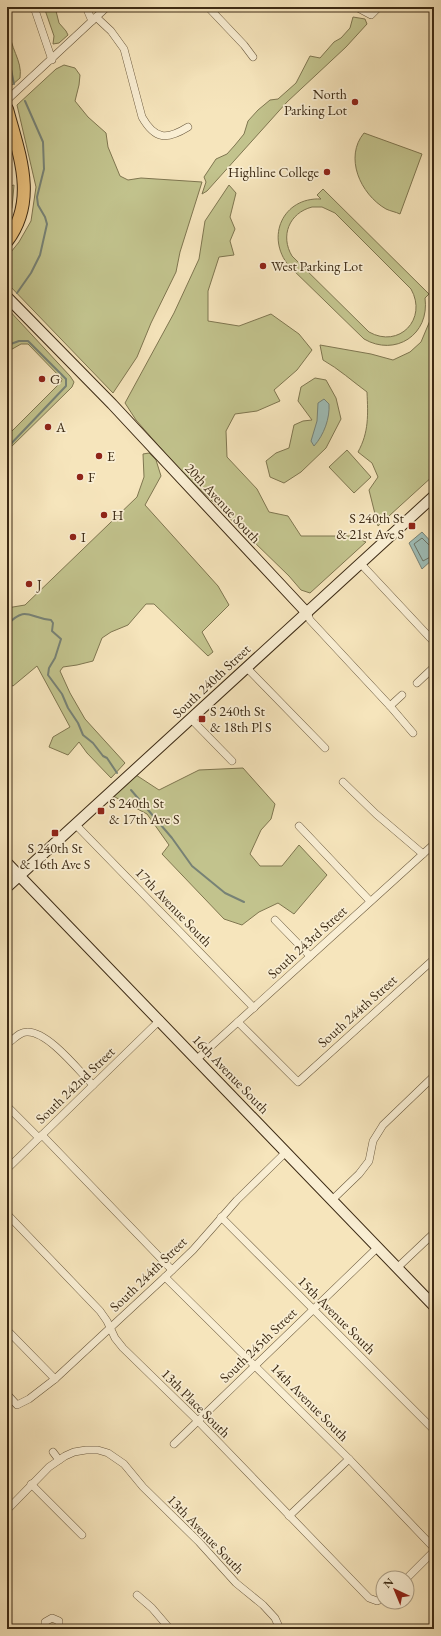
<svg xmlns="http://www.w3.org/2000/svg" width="441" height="1636" viewBox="0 0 441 1636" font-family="'EB Garamond',serif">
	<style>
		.green { fill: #c2c38d; stroke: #7f7650; fill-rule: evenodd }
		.water { fill: #9ebdb7; stroke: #778276 }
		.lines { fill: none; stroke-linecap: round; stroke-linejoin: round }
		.shore { stroke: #6d7466; stroke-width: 1 }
		.stream { stroke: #778276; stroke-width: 2 }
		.street-casing { stroke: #6a593e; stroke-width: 8 }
		.secondary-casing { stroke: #3c2a14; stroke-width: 12 }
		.primary-casing { stroke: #3c2a14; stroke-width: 14 }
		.street { stroke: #f9eed3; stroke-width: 7 }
		.secondary { stroke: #f9eed3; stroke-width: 10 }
		.primary { stroke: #ebc27e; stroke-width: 12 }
		.poi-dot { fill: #8f2418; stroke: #f9eed3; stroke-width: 1.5 }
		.labels { text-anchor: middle; stroke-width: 3.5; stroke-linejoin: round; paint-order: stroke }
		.poi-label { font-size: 14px; fill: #3c2a14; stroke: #f9eed3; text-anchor: start }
		.street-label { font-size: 14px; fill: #3c2a14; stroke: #f9eed3 }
	</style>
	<rect width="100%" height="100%" fill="#f6e5bc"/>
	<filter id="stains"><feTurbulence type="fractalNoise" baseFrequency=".005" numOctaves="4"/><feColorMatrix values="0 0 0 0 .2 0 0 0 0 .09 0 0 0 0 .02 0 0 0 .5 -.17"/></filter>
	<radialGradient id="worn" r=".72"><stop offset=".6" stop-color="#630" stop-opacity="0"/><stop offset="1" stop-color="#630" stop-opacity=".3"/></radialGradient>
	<g class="green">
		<path d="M44,7H55L59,23L66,31L68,35L59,43L53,44L54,36Z"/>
		<path d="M353,17L365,19L367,24L346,47L287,102L207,191L202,194L206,182L204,177L216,159L227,154L235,145L244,134L248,121L258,110L270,100L278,99L296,83L310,56L320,58L334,42L341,38L350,28Z"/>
		<path d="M7,29L11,31C8,46 23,60 20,78L11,86L7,83Z"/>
		<path d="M64,65L75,68L80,75L79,85L75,101L88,117L106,133L108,147L120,176L128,180L141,178L202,182L180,252L176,272L151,323L137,357L113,393L7,283V257L19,242L31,221L36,187L17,105L56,69Z"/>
		<path d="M364,133L422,154L400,214C396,212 390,211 386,209C360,194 344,157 364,133Z"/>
		<path d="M14,185L12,208L7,217V187Z"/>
		<path d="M229,185L236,193L230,217L235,229L230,241L234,255L219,257L208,291V321L239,326L271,314L299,334L312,350L297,370L274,390L280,401L257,411L235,414L226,431L227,457L257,489L269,512L288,516L301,536H352L366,542L310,593L301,590L289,576L179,469L136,420L125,403L174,313L199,259L205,221Z"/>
		<path d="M323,189L429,294L425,298C430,335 395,357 364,339L289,266C265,237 283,197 321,199L317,195ZM312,207H322L335,213L411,289C428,319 399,349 369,332L292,256C280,236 289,213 312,207Z"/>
		<path d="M7,308L70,376L74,382L72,387L7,451V436L61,382L62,379L28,344H21L7,352Z"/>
		<path d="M434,311V475L378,526L369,490L378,477L372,463L358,452C369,432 368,415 367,392C352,381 339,369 323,360L320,345L371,354L393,360L410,352L421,342Z"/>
		<path d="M315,378L326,380L336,398L341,419L326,448L301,472L284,483L270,477L266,461L276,453L289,448L294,425L303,421L312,420L298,401L301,387Z"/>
		<path d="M347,450L371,477L354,493L329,467Z"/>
		<path d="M149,453L156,460L161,476L145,505L218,586L229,605L202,632L213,652L208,656L154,604H146L128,625L111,632L102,638L93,661L77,665L63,667L60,671L70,693L85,719L125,763L111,778L87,753L79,742L68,755L49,747L53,737L70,727L37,666L13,686L7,683V608L25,605L137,497L144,477L143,454Z"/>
		<path d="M243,768L275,804L271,819L261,830L250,854L260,866H282L299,845L327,875L294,914L278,903L259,912L242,925L224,919L162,854L169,845L147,814L113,796L136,775L159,790L199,770Z"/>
	</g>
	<g class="water">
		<path d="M324,399L329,404C330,418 324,435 314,446L311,441L317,421L318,403Z"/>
		<path d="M422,532L434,545V558L422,569L409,543Z"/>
	</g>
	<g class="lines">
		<path class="shore" d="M434,547L430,546L422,538L414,544L423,561L434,555"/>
		<g class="stream">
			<path d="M7,50L14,84"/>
			<path d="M17,293L31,273L40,255L47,224L45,217L38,205L37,197L44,169L43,142L25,101"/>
			<path d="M7,317L8,315"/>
			<path d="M7,343L8,345L19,341H28L66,379V386L7,448"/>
			<path d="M7,625C26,605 29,618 51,620L53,623L52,631L61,639L55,658L49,668L48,675L62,694L68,708L78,723L83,735L93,743L103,756L107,758L117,773"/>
			<path d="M131,790L172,838L192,866L225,893L244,902"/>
		</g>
		<defs>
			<g id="street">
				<path d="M34,7L52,60"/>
				<path d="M86,7L92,21"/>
				<path d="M208,7L244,45L253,57"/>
				<path d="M356,7L371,15L379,7"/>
				<path d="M96,17L111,31L124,49L142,117C155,140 167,140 188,127"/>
				<path d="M7,100L107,7"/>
				<path d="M361,564L434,642"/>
				<path d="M307,613L310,620L390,706L413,733"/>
				<path d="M246,667L325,748"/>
				<path d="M417,683L434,667"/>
				<path d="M390,706L402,695"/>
				<path d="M191,719L232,761"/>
				<path d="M343,782L376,814L423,854"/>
				<path d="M76,825L254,1008"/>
				<path d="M299,826L370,901"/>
				<path d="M275,920L310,956"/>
				<path d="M238,1022L298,1082L434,959"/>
				<path d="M11,1041C16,1037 20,1032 27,1032C48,1031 79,1071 93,1085"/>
				<path d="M197,1059L434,844"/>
				<path d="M7,1106L39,1138"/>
				<path d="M42,1135L172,1270"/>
				<path d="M7,1169L160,1020"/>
				<path d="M332,1200L359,1174L369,1161L373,1141L383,1125L434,1076"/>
				<path d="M7,1214L100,1311L107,1321L115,1338L123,1348L198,1421L369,1598L377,1601L383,1599"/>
				<path d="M221,1217L434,1430"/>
				<path d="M397,1268L434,1233"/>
				<path d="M165,1277L349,1459L434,1548"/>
				<path d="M7,1330L55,1379"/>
				<path d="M7,1394L17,1405L29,1399L55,1379L165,1277L193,1250L237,1200L286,1152"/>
				<path d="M174,1444L378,1247"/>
				<path d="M53,1452L59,1460"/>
				<path d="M31,1484L82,1535"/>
				<path d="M7,1510L49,1467L65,1456L74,1452L86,1450H98L108,1453L124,1464L143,1487L199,1542L236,1583L263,1605L275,1618L280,1629"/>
				<path d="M289,1516L349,1459"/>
				<path d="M407,1578L434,1551"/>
				<path d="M137,1595L152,1608L170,1629"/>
				<path d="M45,1629V1622L52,1618L59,1621V1629"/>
			</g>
			<g id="secondary">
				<path d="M7,297L112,404L307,613"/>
				<path d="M7,863L434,1306"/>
				<path d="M7,887L434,496"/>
			</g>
			<path id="primary" d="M7,109C19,154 38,200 7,241"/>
		</defs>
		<use href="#street" class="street-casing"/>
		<use href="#secondary" class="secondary-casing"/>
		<use href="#primary" class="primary-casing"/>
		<use href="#street" class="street"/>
		<use href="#secondary" class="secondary"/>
		<use href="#primary" class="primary"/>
	</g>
	<g class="poi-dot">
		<circle cx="355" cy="102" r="4"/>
		<circle cx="327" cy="172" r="4"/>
		<circle cx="263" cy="266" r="4"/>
		<circle cx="42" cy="379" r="4"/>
		<circle cx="48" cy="427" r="4"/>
		<circle cx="99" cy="456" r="4"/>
		<circle cx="80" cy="477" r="4"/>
		<circle cx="104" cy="515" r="4"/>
		<rect x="408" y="522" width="8" height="8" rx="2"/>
		<circle cx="73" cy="537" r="4"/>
		<circle cx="29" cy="584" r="4"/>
		<rect x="198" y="715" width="8" height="8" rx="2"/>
		<rect x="97" y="807" width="8" height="8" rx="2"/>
		<rect x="51" y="829" width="8" height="8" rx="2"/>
	</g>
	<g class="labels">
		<g class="poi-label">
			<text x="347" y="99" text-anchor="end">North<tspan x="347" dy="16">Parking Lot</tspan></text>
			<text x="319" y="177" text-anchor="end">Highline College</text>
			<text x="271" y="271">West Parking Lot</text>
			<text x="50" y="384">G</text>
			<text x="56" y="432">A</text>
			<text x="107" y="461">E</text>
			<text x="88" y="482">F</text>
			<text x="112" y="520">H</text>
			<text x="404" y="523" text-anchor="end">S 240th St<tspan x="404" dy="16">&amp; 21st Ave S</tspan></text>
			<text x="81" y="542">I</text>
			<text x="37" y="589">J</text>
			<text x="210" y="716">S 240th St<tspan x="210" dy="16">&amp; 18th Pl S</tspan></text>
			<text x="109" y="808">S 240th St<tspan x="109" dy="16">&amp; 17th Ave S</tspan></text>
			<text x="55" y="853" text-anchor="middle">S 240th St<tspan x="55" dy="16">&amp; 16th Ave S</tspan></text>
		</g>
		<g class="street-label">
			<text transform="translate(223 503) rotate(47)" y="5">20th Avenue South</text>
			<text transform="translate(211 681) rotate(-43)" y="5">South 240th Street</text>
			<text transform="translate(174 907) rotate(46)" y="5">17th Avenue South</text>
			<text transform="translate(307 942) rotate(-42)" y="5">South 243rd Street</text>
			<text transform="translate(357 1011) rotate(-42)" y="5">South 244th Street</text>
			<text transform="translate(231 1074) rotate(46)" y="5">16th Avenue South</text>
			<text transform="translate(75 1085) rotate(-44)" y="5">South 242nd Street</text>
			<text transform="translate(148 1274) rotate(-44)" y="5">South 244th Street</text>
			<text transform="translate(337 1315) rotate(45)" y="5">15th Avenue South</text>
			<text transform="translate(258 1345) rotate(-44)" y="5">South 245th Street</text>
			<text transform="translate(310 1402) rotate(45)" y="5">14th Avenue South</text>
			<text transform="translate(196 1403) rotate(45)" y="5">13th Place South</text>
			<text transform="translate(206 1534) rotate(46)" y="5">13th Avenue South</text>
		</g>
	</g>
	<rect width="441" height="1636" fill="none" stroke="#f6e5bc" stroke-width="24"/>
	<rect x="8" y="8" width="425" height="1620" fill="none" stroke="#3c2a14" stroke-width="2"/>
	<rect x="12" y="12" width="417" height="1612" fill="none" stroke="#3c2a14"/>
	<g transform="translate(395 1590) rotate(316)"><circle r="19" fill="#f9eed3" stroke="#ada087"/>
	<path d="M0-3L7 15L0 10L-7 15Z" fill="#8f2418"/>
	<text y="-6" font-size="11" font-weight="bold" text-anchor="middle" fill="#3c2a14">N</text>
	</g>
	<rect width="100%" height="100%" filter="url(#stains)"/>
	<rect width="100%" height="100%" fill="url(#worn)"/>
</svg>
